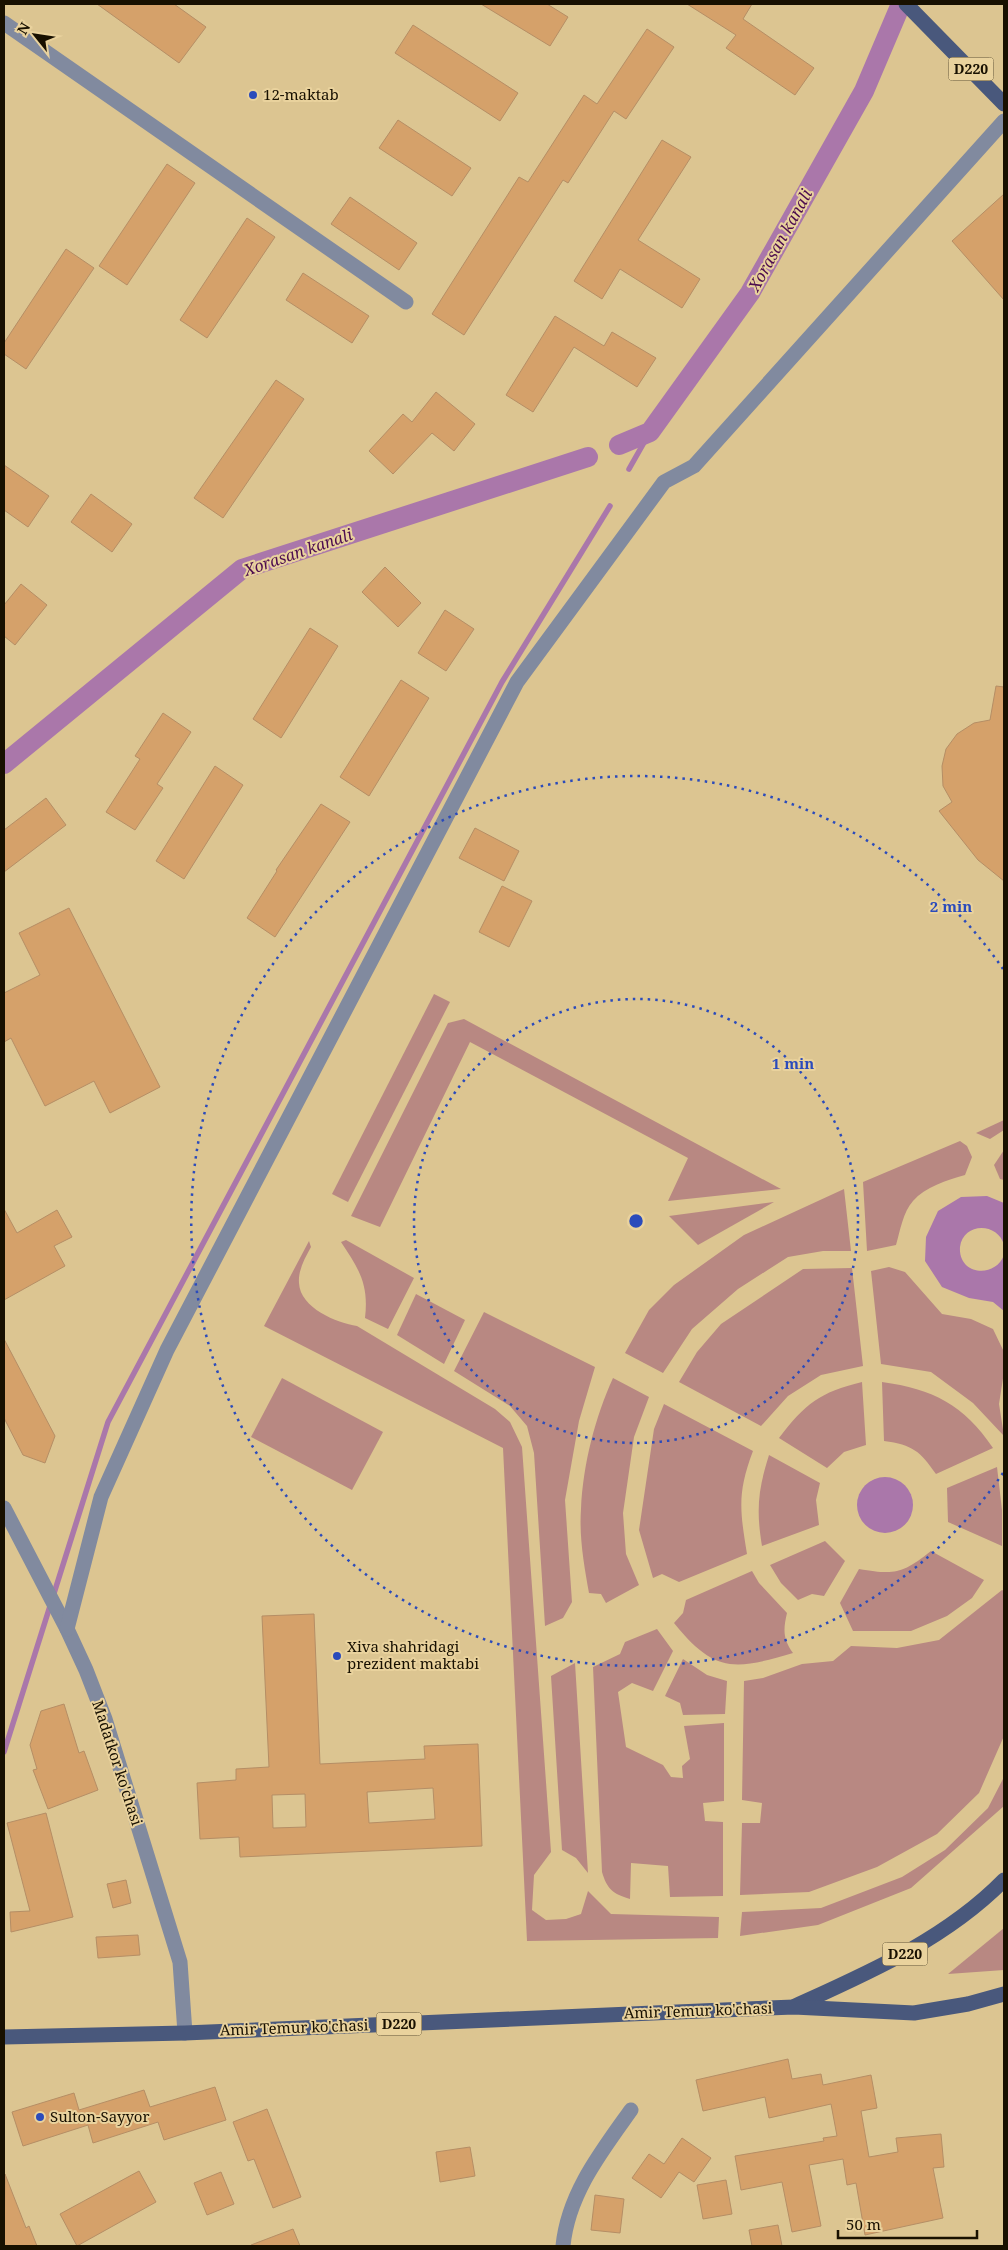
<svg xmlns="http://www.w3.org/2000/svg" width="1008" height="2250" viewBox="0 0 1008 2250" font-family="'Noto Serif',serif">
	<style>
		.green { fill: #b88882 }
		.water { fill: #a7a }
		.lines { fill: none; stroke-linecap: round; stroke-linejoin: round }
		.stream { stroke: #a7a; stroke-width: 5.5 }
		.canal { stroke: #a7a; stroke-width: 20 }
		.building { fill: #d5a16a; stroke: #b58e65; fill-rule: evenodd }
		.minor { stroke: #818a9f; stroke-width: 15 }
		.major { stroke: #49587c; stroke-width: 15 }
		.ring { fill: none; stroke: #2b4bbb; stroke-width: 2.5; stroke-dasharray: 2.5 5 }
		.poi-dot { fill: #2b4bbb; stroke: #e9d29d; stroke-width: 2 }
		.labels { text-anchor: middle; stroke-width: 4; stroke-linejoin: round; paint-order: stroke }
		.shield { fill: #e9d29d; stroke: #574a2f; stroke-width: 1 }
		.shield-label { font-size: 14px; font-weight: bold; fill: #181000 }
		.poi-label { font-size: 15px; fill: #181000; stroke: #e9d29d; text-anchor: start }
		.street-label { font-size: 15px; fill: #181000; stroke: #e9d29d }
		.water-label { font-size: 16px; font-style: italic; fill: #4d0d4f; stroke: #e9d29d }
		.centre { fill: #2b4bbb; stroke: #e9d29d; stroke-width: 2.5 }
		.ring-label { font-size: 15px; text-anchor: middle; font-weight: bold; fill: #2b4bbb; stroke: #e9d29d; stroke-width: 4; stroke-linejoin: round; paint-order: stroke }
	</style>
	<rect width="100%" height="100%" fill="#dcc591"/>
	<g class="green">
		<path d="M434,994L450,1002L348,1202L332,1194Z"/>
		<path d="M464,1019L781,1189L668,1201L688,1158L470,1042L380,1227L351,1216L448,1023Z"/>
		<path d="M1004,1120V1130L990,1139L976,1133Z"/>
		<path d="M960,1141L967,1146L972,1157L965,1175C947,1180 925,1187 913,1201C903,1212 900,1231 896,1245L867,1251L863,1182Z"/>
		<path d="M1004,1150V1180L1000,1179L994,1165Z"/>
		<path d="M844,1189L851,1251H823L788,1257L738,1289L692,1329L663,1373L625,1353L649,1310L674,1285L744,1235Z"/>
		<path d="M774,1202L698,1245L669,1216Z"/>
		<path d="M346,1240L414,1278L388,1329L365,1318C369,1284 359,1269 341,1242Z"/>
		<path d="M309,1241L311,1247C305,1258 298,1270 299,1283C300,1308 337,1323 357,1326L495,1409L510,1422L522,1447L551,1852L534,1875L532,1910L546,1920L566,1919L581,1914L588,1891L611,1914L719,1917L718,1938L527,1941L503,1448L264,1326Z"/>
		<path d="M889,1267L905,1272L942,1314L971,1319L993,1329L1004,1352V1372L999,1404L1004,1436L973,1403L931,1372L881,1364L871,1271Z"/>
		<path d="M852,1268L863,1366L821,1375L788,1396L761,1426L679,1382L697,1352L721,1324L803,1269Z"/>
		<path d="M416,1294L465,1320L444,1364L397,1335Z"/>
		<path d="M484,1312L595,1367L579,1421L565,1500L572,1602L563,1618L545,1626L534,1453L527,1426L510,1406L454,1371Z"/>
		<path d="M282,1378L383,1432L352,1490L251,1437Z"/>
		<path d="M613,1378L649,1397L634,1437L623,1513L626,1554L639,1585L606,1603L601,1594L589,1593C584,1565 579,1537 581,1509C583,1464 595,1418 613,1378Z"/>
		<path d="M862,1382L866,1445L844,1452L827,1468L779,1438C805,1404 820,1392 862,1382Z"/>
		<path d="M882,1382C933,1389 964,1405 993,1448L936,1474C920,1451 913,1445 884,1441Z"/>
		<path d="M664,1404L753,1451C737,1493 740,1511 747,1554L679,1582L662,1574L653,1578L639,1530L654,1429Z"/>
		<path d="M769,1455L820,1483L816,1500L819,1525L762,1546C756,1510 758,1490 769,1455Z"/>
		<path d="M997,1467L1002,1510V1546L948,1522L947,1488Z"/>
		<path d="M825,1541L845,1561L824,1596L812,1594L798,1600L781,1583L770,1565Z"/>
		<path d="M931,1551L984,1580L972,1598L947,1616L911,1631H853L840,1603L859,1569C895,1575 902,1574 931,1551Z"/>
		<path d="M752,1571L759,1583L787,1613C783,1630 783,1639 793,1653C735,1670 715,1674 674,1623L683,1613L686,1600Z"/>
		<path d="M1002,1590L1004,1591V1736L979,1793L937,1834L877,1867L809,1892L740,1895L742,1823H760L762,1803L742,1800L744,1681L763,1678L802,1664L833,1661L851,1646L897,1648L939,1640Z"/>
		<path d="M657,1629L673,1651L653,1691L632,1683L618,1692L626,1747L663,1765L671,1777L683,1778L682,1766L690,1759L684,1726L724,1723V1801L703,1803L705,1821L723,1822V1896L670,1897L668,1866L631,1863L630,1899C613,1894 607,1889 602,1872L593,1667L620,1654L625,1642Z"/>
		<path d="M683,1659L707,1675L727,1681L725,1714L683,1715L680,1703L665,1696Z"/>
		<path d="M575,1663L588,1873L576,1858L562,1850L551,1676Z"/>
		<path d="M1004,1777V1806L911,1888L818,1925L740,1936L742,1912L821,1908L902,1877L945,1850L988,1808Z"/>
		<path d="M1004,1928V1970L948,1974Z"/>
	</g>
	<g class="water">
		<path d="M987,1196L1004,1203V1245C998,1222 963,1222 960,1247C958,1275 995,1279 1004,1255V1311L993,1302L969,1298L942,1287L925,1261L926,1237L938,1211L961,1197Z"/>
		<circle cx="885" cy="1505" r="28"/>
	</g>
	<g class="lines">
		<g class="stream">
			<path d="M629,469L650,432"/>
			<path d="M4,1752L108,1422L502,682L610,506"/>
		</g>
		<g class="canal">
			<path d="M619,445L650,432L750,293L864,91L901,4"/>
			<path d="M4,764L242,569L588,457"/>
		</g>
	</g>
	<g class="building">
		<path d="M97,4H174L206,27L179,63Z"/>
		<path d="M481,4H547L568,17L550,46Z"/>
		<path d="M687,4H752L743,19L814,68L795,95L726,48L736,35Z"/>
		<path d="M413,25L518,93L500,121L395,53Z"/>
		<path d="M647,29L674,47L626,119L614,111L568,183L563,180L464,335L432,314L519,177L528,182L584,95L597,104Z"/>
		<path d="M398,120L471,168L452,196L379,148Z"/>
		<path d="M662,140L691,157L638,240L700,279L682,308L620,269L602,299L574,281Z"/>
		<path d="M167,164L195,183L127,285L99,266Z"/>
		<path d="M1004,194V300L952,241Z"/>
		<path d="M350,197L417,243L399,270L331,224Z"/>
		<path d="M247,218L275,237L207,338L180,320Z"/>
		<path d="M66,249L94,268L26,369L4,354V343Z"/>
		<path d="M303,273L369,316L352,343L286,300Z"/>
		<path d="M555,316L604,346L612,332L656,358L637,387L574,347L533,412L506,395Z"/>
		<path d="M276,380L304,399L223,518L194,498Z"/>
		<path d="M436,392L475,424L454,451L432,433L393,474L369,451L403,414L412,422Z"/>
		<path d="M4,465L49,496L28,527L4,510Z"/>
		<path d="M91,494L132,524L112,552L71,522Z"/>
		<path d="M385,567L421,603L398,627L362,592Z"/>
		<path d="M21,584L47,605L15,645L4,636V605Z"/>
		<path d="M445,610L474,629L446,671L418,653Z"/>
		<path d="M310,628L338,646L281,738L253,719Z"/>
		<path d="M401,680L429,698L369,796L340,777Z"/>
		<path d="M996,686L1004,687V881L978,860L939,811L952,802L943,786L942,766L946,749L957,734L974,723L990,720Z"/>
		<path d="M163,713L191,732L157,784L163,788L135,830L106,812L140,759L135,756Z"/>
		<path d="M215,766L243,785L184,879L156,861Z"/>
		<path d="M46,798L66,825L4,872V830Z"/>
		<path d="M321,804L350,822L275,937L247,918L277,871L276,870Z"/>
		<path d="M475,828L519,851L504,881L459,858Z"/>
		<path d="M502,886L532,901L509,947L479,932Z"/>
		<path d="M69,908L160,1087L110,1113L94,1081L45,1106L11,1038L4,1042V993L40,975L19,933Z"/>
		<path d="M4,1209L17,1233L57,1210L72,1237L54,1246L65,1266L4,1300Z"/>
		<path d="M4,1339L55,1436L45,1463L23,1455L4,1418Z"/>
		<path d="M314,1614L320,1764L425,1759L424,1746L478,1744L482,1846L240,1857L239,1837L200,1839L197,1783L236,1780V1769L269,1767L262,1616ZM433,1788L435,1819L369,1823L367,1792ZM305,1794L306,1827L273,1828L272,1795Z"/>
		<path d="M64,1704L79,1753L84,1751L98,1790L48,1809L33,1770L37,1769L30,1745L41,1711Z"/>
		<path d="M46,1813L73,1917L11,1932L10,1912L30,1911L7,1823Z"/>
		<path d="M126,1880L131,1903L113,1908L107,1884Z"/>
		<path d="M138,1935L140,1955L98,1958L96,1937Z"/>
		<path d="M788,2059L792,2079L821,2074L823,2085L871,2075L877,2108L861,2111L869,2157L898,2152L896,2138L941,2134L944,2167L933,2168L943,2218L865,2235L856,2183L847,2185L843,2159L809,2165L821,2226L792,2232L782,2182L741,2190L735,2156L824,2141L823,2138L837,2136L831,2104L769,2118L765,2097L703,2111L696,2080Z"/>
		<path d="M215,2087L226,2120L164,2140L158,2122L93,2143L88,2125L23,2146L12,2112L74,2093L79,2110L144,2090L150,2107Z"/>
		<path d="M267,2109L301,2197L273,2208L254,2159L248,2161L233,2122Z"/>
		<path d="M682,2138L711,2158L694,2182L679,2172L661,2198L632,2178L649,2154L664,2164Z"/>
		<path d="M470,2147L475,2176L440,2182L436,2152Z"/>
		<path d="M139,2171L156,2202L77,2246L60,2214Z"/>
		<path d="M221,2172L234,2204L207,2215L194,2183Z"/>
		<path d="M5,2174L26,2228L29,2226L37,2246H4Z"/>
		<path d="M726,2180L732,2214L703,2219L697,2185Z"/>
		<path d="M595,2195L624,2199L620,2233L591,2230Z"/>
		<path d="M778,2225L782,2246H752L749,2230Z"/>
		<path d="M293,2229L300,2246H251V2245Z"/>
	</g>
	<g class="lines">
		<g class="minor">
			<path d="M4,23L406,302"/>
			<path d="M4,1508L67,1629L86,1670L105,1719L180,1962L185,2033"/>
			<path d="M67,1629L101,1497L167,1350L517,682L664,482L694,466L1004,121"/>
			<path d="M563,2246C568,2194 601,2152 631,2110"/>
		</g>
		<g class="major">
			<path d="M906,4L1004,104"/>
			<path d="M795,2006C870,1972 946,1939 1004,1880"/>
			<path d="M4,2037L185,2033L794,2007L914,2013L968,2004L1004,1994"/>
		</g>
	</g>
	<g class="ring">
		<circle cx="636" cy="1221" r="222"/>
		<path d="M1003 1473A445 445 0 1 1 1003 969"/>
	</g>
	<g class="poi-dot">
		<circle cx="253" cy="95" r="5"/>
		<circle cx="337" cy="1656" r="5"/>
		<circle cx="40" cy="2117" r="5"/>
	</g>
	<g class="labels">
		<g class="shield">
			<rect x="948.5" y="57.5" width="45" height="23" rx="4"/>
			<rect x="882.5" y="1942.5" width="45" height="23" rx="4"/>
			<rect x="376.5" y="2012.5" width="45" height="23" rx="4"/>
		</g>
		<g class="shield-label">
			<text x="971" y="74">D220</text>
			<text x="905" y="1959">D220</text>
			<text x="399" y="2029">D220</text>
		</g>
		<g class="poi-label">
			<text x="263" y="100">12-maktab</text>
			<text x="347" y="1652">Xiva shahridagi<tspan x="347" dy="17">prezident maktabi</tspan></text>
			<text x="50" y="2122">Sulton-Sayyor</text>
		</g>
		<g class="street-label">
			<text transform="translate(117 1763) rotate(72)" y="5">Madatkor ko'chasi</text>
			<text transform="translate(698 2011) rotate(-2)" y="5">Amir Temur ko'chasi</text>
			<text transform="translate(294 2028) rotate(-2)" y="5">Amir Temur ko'chasi</text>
		</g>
		<g class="water-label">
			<text transform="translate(780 240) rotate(-61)" y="6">Xorasan kanali</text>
			<text transform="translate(298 552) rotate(-19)" y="6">Xorasan kanali</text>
		</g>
	</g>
	<circle cx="636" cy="1221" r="8" class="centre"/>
	<g class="ring-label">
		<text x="951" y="912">2 min</text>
		<text x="793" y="1069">1 min</text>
	</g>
	<rect width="1008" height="2250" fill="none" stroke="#181000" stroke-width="10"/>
	<g transform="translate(35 35) rotate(300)" stroke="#e9d29d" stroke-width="4" paint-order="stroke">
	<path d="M0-4L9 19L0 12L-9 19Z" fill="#181000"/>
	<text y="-8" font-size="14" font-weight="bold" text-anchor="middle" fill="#181000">N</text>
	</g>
	<path d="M838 2230v8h139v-8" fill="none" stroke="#181000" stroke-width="2.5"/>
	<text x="846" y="2230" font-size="15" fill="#181000" stroke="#e9d29d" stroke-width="4" paint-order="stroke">50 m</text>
</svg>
